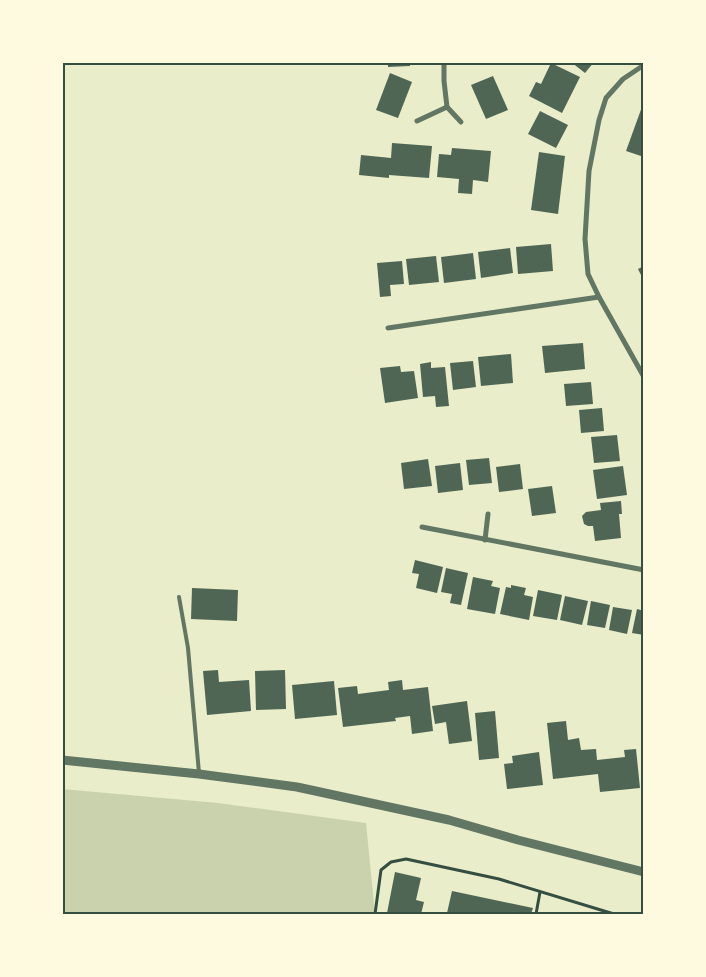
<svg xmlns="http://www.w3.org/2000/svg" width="706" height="977" viewBox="0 0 706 977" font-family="'Space Grotesk',sans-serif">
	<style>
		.green { fill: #cad2ad }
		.building { fill: #4f6655 }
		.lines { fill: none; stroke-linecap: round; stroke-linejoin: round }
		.path { stroke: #344e41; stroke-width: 3 }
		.service { stroke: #617663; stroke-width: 4 }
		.minor { stroke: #617663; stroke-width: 5 }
		.tertiary { stroke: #617663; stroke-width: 9 }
		.neatline { fill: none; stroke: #344e41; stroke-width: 2 }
	</style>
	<rect width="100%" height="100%" fill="#e9edc9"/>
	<path class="green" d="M62,789L218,803L366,823L375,914H63Z"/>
	<g class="building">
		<path d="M388,62H410V66L388,67Z"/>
		<path d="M571,62H594L585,73Z"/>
		<path d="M551,63L580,77L562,113L529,96L536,82L541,84Z"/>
		<path d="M390,73L412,82L398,118L376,110Z"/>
		<path d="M493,76L508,110L486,119L471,85Z"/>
		<path d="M643,104H644V157L626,151Z"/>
		<path d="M540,111L568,125L556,148L528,134Z"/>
		<path d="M392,143L432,146L429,178L389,175V178L359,175L361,155L391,158Z"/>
		<path d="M452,148L491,151L488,182L473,180L472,194L458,193L459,179L437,177L439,154L451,155Z"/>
		<path d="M539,152L565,156L558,214L531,210Z"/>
		<path d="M551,244L553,271L518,274L516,247Z"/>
		<path d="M510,248L513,273L481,278L478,252Z"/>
		<path d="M473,253L476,279L444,283L441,257Z"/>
		<path d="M436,256L439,282L409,285L406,259Z"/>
		<path d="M402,261L404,284L390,285L391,296L380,297L377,263Z"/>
		<path d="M644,266V281L638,269Z"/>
		<path d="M583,343L585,369L545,373L542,346Z"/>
		<path d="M511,354L513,383L481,386L478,357Z"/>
		<path d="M473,361L476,387L453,390L450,363Z"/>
		<path d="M431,362V368L445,367L449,406L436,407L435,396L423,397L420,364Z"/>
		<path d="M400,366L401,372L414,371L418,398L385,403L380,368Z"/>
		<path d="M591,382L593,404L566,406L564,384Z"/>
		<path d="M602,408L604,431L581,433L579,410Z"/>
		<path d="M617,435L620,461L594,463L591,437Z"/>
		<path d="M489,458L492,483L469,485L466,460Z"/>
		<path d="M428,459L432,486L404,489L401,463Z"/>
		<path d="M460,463L463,490L438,493L435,466Z"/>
		<path d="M520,464L523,489L499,492L496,467Z"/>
		<path d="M623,466L627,495L597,499L593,470Z"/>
		<path d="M552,486L556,513L532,516L528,489Z"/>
		<path d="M621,501L622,514H619L621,538L595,541L593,526H588L584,524L582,516L586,512L601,510L600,503Z"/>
		<path d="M415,560L443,567L437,593L416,588L419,574L412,573Z"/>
		<path d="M446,568L468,573L461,605L450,603L452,594L441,592Z"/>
		<path d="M473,577L493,581L491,586L500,588L495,614L467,609Z"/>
		<path d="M511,585L526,588L524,595L533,597L529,620L500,614L506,587L511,588Z"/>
		<path d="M192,588L238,590L237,621L191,619Z"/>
		<path d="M538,590L562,595L557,620L533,616Z"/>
		<path d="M565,596L588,601L582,625L560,620Z"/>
		<path d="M591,601L610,605L605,628L587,625Z"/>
		<path d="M613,607L632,610L627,634L609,630Z"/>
		<path d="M637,609L644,611V635L632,633Z"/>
		<path d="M218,670L219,682L249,680L251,711L207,715L203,671Z"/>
		<path d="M285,670L286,709L256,710L255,671Z"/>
		<path d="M402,680L403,690L428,687L433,731L412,734L410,716L395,718L396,721L343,727L338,688L357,686L358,694L389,690L388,682Z"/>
		<path d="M334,681L337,715L295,719L292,685Z"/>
		<path d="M467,701L472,741L449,744L446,722L435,724L432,706Z"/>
		<path d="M495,711L499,758L479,760L475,713Z"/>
		<path d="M566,721L568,740L579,738L581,750L596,749L597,760L625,757L624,750L636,749L640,788L600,792L598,774L553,779L547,723Z"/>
		<path d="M539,752L543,785L507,789L504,764L513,763L512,756Z"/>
		<path d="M395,872L421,878L416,900L424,902L421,914H394L387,913Z"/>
		<path d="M452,891L533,908L531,914H455L447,913Z"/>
	</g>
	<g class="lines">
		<g class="path">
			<path d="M375,914L381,870L391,862L406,859L499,879L614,914"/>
			<path d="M536,914L540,892"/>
		</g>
		<path class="service" d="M179,597L188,648L199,773"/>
		<g class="minor">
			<path d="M444,62V81L447,107L461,122"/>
			<path d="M644,65L623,79L606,98L599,120L589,171L585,239L588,274L599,297L644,377"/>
			<path d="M417,121L447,107"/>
			<path d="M388,328L599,297"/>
			<path d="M422,527L644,570"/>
			<path d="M485,540L488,514"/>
		</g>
		<path class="tertiary" d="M62,760L199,774L297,787L449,820L518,840L644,872"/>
	</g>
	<rect width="706" height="977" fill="none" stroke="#fefae0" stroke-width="128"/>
	<rect x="64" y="64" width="578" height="849" class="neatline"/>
</svg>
